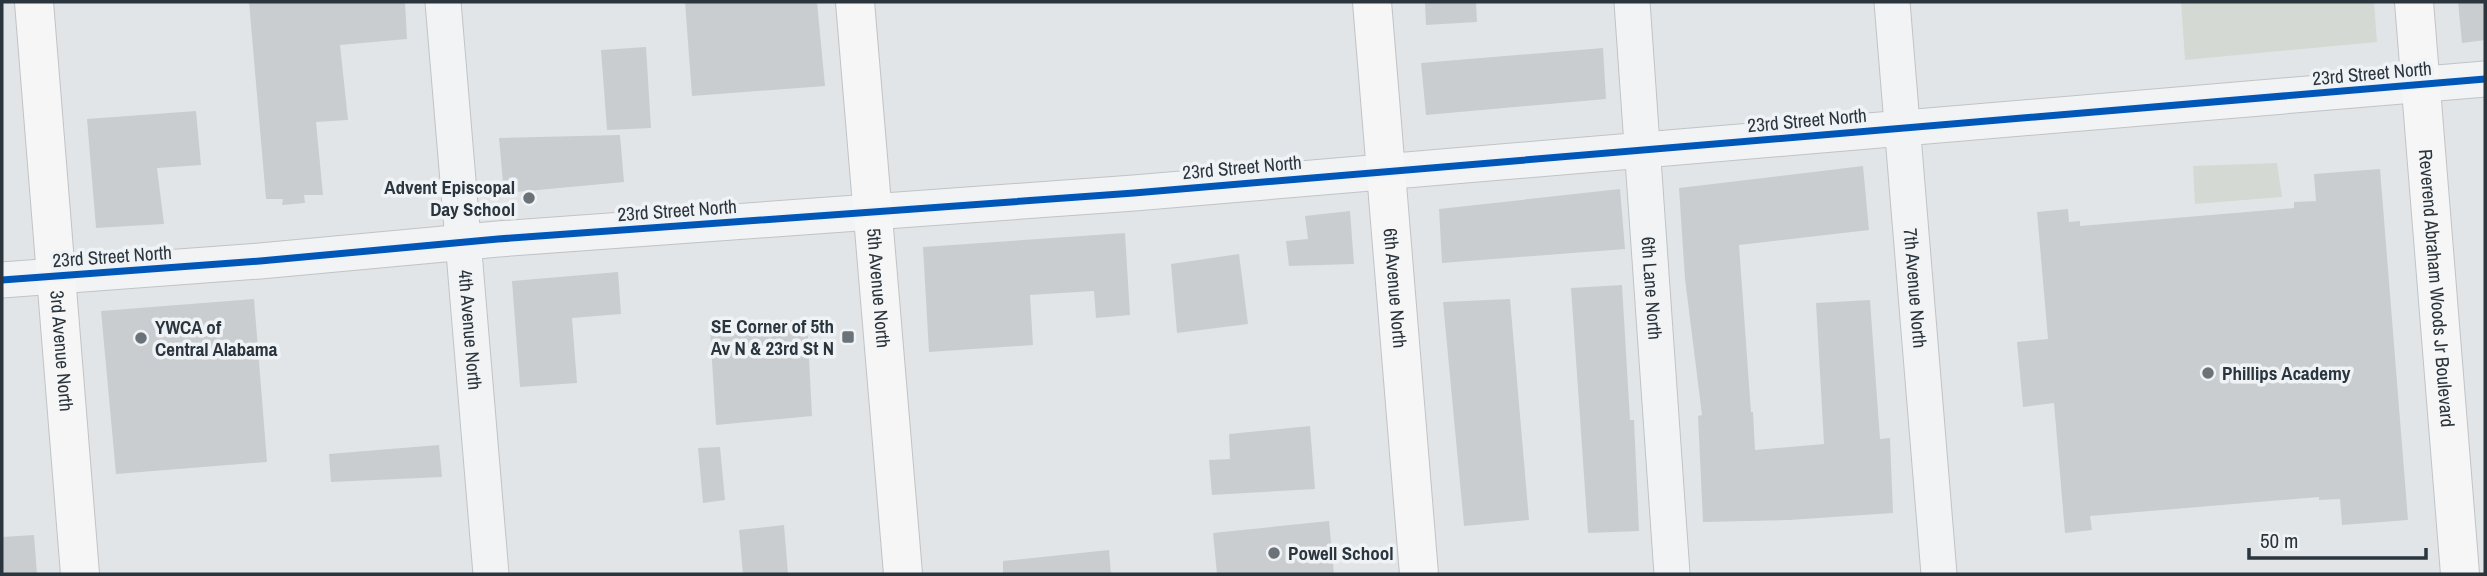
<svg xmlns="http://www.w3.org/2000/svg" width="2487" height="576" viewBox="0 0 2487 576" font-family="'Archivo Narrow',sans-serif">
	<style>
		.green { fill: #d4dad3 }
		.building { fill: #cacdcf }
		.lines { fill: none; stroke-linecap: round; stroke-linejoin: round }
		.tertiary-casing { stroke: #c1c3c5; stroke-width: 37 }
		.secondary-casing { stroke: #c1c3c5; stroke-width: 40 }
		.tertiary { stroke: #f1f3f4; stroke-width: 35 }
		.secondary { stroke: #f6f6f6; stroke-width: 38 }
		.cycleway-casing { stroke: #f0f3f6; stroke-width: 11 }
		.cycleway { stroke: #0057b8; stroke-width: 7 }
		.poi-dot { fill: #6b7379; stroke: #f0f3f6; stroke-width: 2.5 }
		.labels { text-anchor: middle; stroke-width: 7; stroke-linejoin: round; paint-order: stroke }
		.street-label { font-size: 19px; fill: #2b353e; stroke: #f0f3f6 }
		.poi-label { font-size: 19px; font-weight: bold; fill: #2b353e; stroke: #f0f3f6; text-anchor: start }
	</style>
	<rect width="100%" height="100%" fill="#e2e5e7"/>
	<g class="green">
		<path d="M2181,2H2374L2377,42L2185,60Z"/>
		<path d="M2277,163L2282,197L2195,204L2193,166Z"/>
	</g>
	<g class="building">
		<path d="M249,2H405L407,39L340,45L348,120L316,122L323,195H304L305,203L282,205L283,199H266Z"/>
		<path d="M685,2H817L825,86L692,96Z"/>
		<path d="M1425,2H1476L1477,22L1426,25Z"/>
		<path d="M2458,2H2485V40L2462,43Z"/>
		<path d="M646,47L651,128L607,130L601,50Z"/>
		<path d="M1603,48L1606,99L1426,115L1421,63Z"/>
		<path d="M196,111L201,165L157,168L164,224L96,228L87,119Z"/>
		<path d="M620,135L624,182L504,193L499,138Z"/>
		<path d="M1863,166L1869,230L1739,245L1751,412H1753L1755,450L1824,444L1816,303L1870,300L1880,439L1890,438L1893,513L1789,520L1703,522L1698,416L1702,415L1685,279L1679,188Z"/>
		<path d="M2380,169L2408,520L2342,525L2340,499L2319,500V497L2090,516L2092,530L2065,533L2054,403L2023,407L2017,342L2048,339L2037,212L2068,209L2069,222L2080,221V226L2294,208V202L2316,201L2314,174Z"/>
		<path d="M1620,189L1625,249L1442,263L1439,209Z"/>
		<path d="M1350,211L1354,264L1289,266L1286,241L1308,239L1305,216Z"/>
		<path d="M1125,233L1130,315L1096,318L1094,291L1030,295L1033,345L929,352L923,247Z"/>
		<path d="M1239,254L1248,324L1177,333L1171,264Z"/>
		<path d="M618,272L621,314L572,318L577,383L520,387L512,281Z"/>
		<path d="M1622,285L1630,420H1634L1639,531L1588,533L1571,288Z"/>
		<path d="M254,299L267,462L116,474L101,311Z"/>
		<path d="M1510,299L1529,520L1464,526L1443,302Z"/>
		<path d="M807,319L812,416L716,425L710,329Z"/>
		<path d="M1310,426L1315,489L1212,495L1209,460L1230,459L1229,434Z"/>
		<path d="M439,445L442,477L331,482L329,454Z"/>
		<path d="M720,447L725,500L703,503L698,448Z"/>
		<path d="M1329,521L1334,574H1217L1213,533Z"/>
		<path d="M784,525L788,574H743L739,530Z"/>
		<path d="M34,535L37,574H2V537Z"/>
		<path d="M1109,550L1111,574H1003V561Z"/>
	</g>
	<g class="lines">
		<defs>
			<g id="tertiary">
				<path id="s1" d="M443,2L491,574"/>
				<path id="s2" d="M1632,2L1672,574"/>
				<path id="s3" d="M1892,2L1939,574"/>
				<path d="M2,280L260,261L498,239L1134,193L2485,79"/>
			</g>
			<g id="secondary">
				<path id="s4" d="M34,2L80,574"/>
				<path id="s5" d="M855,2L903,574"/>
				<path id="s6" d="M1372,2L1419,574"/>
				<path id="s7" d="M2414,2L2460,574"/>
			</g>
		</defs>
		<use href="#tertiary" class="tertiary-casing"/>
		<use href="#secondary" class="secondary-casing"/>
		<use href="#tertiary" class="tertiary"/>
		<use href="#secondary" class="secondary"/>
		<defs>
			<path id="cycleway" d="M2,280L260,261L498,239L1134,193L2485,79"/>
		</defs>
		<use href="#cycleway" class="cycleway-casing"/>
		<use href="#cycleway" class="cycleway"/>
	</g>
	<g class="poi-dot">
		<circle cx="529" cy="198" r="7"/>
		<rect x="841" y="330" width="14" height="14" rx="3.5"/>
		<circle cx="141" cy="338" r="7"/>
		<circle cx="2208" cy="373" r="7"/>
		<circle cx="1274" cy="553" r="7"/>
	</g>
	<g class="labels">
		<g class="street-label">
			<text transform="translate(2372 73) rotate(-5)" y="7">23rd Street North</text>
			<text transform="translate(1807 120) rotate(-5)" y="7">23rd Street North</text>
			<text transform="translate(1242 167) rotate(-5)" y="7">23rd Street North</text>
			<text transform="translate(677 210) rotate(-4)" y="7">23rd Street North</text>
			<text transform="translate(112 256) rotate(-4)" y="7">23rd Street North</text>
			<text dy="7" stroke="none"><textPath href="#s5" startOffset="287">5th Avenue North</textPath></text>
			<text dy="7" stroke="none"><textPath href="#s6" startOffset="287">6th Avenue North</textPath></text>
			<text dy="7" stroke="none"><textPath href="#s2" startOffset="287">6th Lane North</textPath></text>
			<text dy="7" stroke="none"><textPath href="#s3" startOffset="287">7th Avenue North</textPath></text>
			<text dy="7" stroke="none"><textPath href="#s7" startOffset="287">Reverend Abraham Woods Jr Boulevard</textPath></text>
			<text dy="7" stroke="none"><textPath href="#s1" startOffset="329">4th Avenue North</textPath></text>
			<text dy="7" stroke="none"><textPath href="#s4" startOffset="350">3rd Avenue North</textPath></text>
		</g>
		<g class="poi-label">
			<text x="515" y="194" text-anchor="end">Advent Episcopal<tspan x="515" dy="22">Day School</tspan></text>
			<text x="834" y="333" text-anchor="end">SE Corner of 5th<tspan x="834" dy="22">Av N &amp; 23rd St N</tspan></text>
			<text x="155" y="334">YWCA of<tspan x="155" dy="22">Central Alabama</tspan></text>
			<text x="2222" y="380">Phillips Academy</text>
			<text x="1288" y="560">Powell School</text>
		</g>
	</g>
	<rect width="2487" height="576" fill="none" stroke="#2b353e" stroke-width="7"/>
	<path d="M2249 548v10h177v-10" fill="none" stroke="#2b353e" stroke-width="3.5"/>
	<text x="2260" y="548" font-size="21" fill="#2b353e" stroke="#f0f3f6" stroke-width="5" paint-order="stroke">50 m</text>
</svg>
